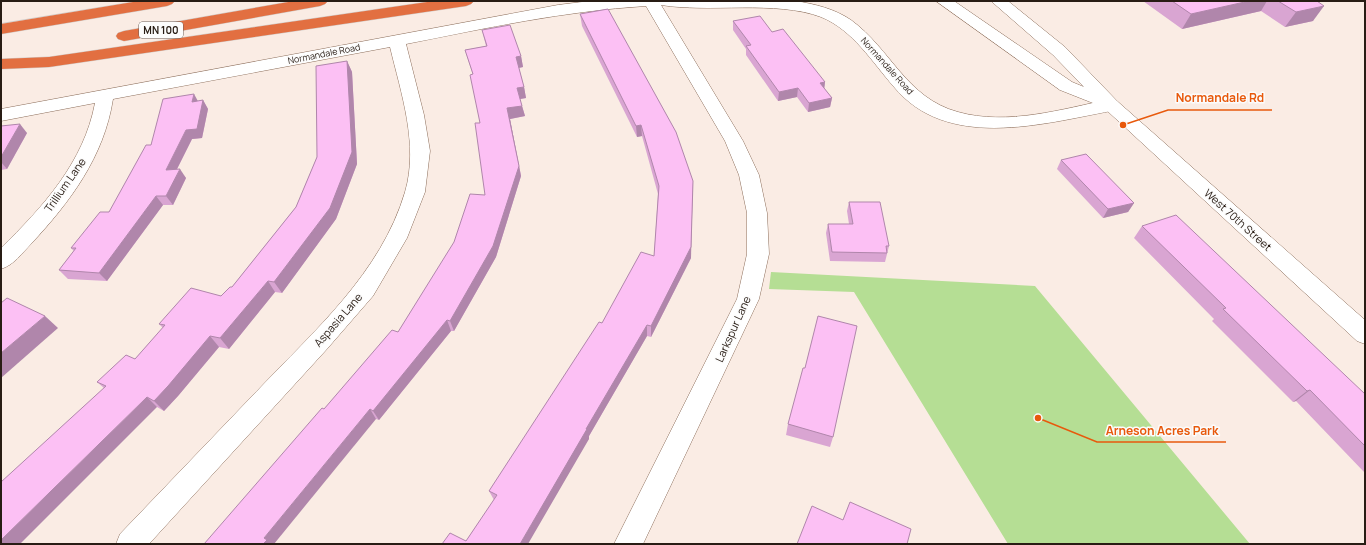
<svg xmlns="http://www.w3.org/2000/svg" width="1366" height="545" viewBox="0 0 1366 545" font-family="Manrope,sans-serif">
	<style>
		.green { fill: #b5de94 }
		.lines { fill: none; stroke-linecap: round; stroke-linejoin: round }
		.street-casing { stroke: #8c6e5b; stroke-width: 1 }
		.secondary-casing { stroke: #8c6e5b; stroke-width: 1 }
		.highway-casing { stroke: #d0cdcb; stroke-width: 1 }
		.street { fill: #fff; fill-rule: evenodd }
		.secondary { fill: #fff; fill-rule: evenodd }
		.highway { fill: #e26f41; fill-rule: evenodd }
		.wall { fill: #d9a5d2 }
		.shaded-wall { fill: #b086ab }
		.building { fill: #fcc0f4; stroke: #b086ab }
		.labels { text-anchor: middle; stroke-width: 3; stroke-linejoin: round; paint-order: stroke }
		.far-street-label { font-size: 9px; fill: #281c14; stroke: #fcfcfc }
		.shield { fill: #fcfcfc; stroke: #685f5a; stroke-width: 1 }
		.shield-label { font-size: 10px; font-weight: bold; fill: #281c14 }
		.street-label { font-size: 11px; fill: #281c14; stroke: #fcfcfc }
		.leader { fill: none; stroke: #e8590c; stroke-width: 1.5 }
		.callout-dot { fill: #e8590c; stroke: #fcfcfc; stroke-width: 1.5 }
		.callout-label { font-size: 12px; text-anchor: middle; font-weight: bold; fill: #e8590c; stroke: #fcfcfc; stroke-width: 3; stroke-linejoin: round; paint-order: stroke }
	</style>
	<rect width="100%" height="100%" fill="#faece4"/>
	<path class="green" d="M771,272L1035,286L1250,544H1008L854,292L769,289Z"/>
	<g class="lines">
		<defs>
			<path id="street" d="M590,1H795C815,4 835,9 851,20C891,49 906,98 958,112C1007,126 1063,109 1111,99L1117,101L1120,105L1117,109L1111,111C1042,124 947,151 894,87C872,62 853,30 821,17C776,0 709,13 661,5L743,141L759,175L767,213L769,254L759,299L643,544H614L737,299L747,254V213L739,175L725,141L646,6C565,11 486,28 406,44L424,115L430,151L425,192L407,238L373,296L327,349L149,544H116L120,534C166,486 212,438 258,390C314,331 381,273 405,192C419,145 401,93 390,47L113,99C104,157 70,202 31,244C22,253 14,265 1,269V248C43,207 84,162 95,103L1,121V109L558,5Z"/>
			<path id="secondary" d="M936,1H954L1072,82L1084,87L1053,55L991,1H1008L1065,47L1117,101L1365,320V344L1357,341L1103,107L1060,90Z"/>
			<g id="highway">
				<path d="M139,1H175L172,4L167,6L1,34V24Z"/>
				<path d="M294,1H328L325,4L320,6L124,41L118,39L116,36L118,33L124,31Z"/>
				<path d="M434,1H474L471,4L466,6L49,67L1,69V59L49,57Z"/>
			</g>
		</defs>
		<use href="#street" class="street-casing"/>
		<use href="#secondary" class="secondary-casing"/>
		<use href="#highway" class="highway-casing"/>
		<use href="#street" class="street"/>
		<use href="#secondary" class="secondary"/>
		<use href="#highway" class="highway"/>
	</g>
	<g class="wall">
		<path d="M1143,1H1317L1313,21L1285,27L1261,11L1182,29Z"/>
		<path d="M608,9L691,258L651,337L647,336L589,436V439L466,541L494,500L489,491L602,323L654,256L658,194L642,136L637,137L582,26L580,14Z"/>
		<path d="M733,21L825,82L824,88L832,98L830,107L808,112L797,97L778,101L746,55V49L733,30Z"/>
		<path d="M482,30L521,56L523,67L519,68L524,87L526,98L520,99L525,116L510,119L521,176L496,257L454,331H451L379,420L376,419L324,409L398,332L485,195L480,123L473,75L465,50L486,46Z"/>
		<path d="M347,61L352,72L357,164L336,219L282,293L275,292L229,349L219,347L178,396L164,411L157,407L104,388L97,382L135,359L163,328L159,324L221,296L232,287L296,207L317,157Z"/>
		<path d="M203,100L208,109L202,138L192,139L177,169L186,178L173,205H163L107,281L68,279L59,270L74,251L71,248L109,212L198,101Z"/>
		<path d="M1,126L27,133L7,169L1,170Z"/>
		<path d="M1061,160L1134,203L1128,212L1103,218L1057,169Z"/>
		<path d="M849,202L889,246L885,262L830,261L826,233L828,224H849L847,211Z"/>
		<path d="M1142,226L1365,394V473L1296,401L1293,402L1212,321L1214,319L1134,238Z"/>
		<path d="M805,368L833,437L830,447L786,435L788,424Z"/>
	</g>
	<g class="shaded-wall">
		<path d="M1249,1H1267L1261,11L1182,29L1191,14Z"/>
		<path d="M1324,6L1313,21L1285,27L1296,12Z"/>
		<path d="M521,56L523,67L518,68L516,57Z"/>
		<path d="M347,61L352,72L357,164L336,219L282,293L274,282L330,208Z"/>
		<path d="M825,82L824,91L820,83Z"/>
		<path d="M524,87L526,98L520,99L517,88Z"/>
		<path d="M798,88L797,97L778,101L779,92Z"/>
		<path d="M194,94L199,103L192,102Z"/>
		<path d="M832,98L830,107L808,112L809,103Z"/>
		<path d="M203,100L208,109L202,138L192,139L172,179L166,170L186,130Z"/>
		<path d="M522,106L525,116L510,119L521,176L496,257L454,331L450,321L493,246L507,108Z"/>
		<path d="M20,124L27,133L7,169L1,162V157Z"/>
		<path d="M641,125L642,136L637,137L636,126Z"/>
		<path d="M180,169L186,178L173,205L166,196Z"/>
		<path d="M693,181L691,258L651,337V326Z"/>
		<path d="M156,196L163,205L107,281L99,273Z"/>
		<path d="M1134,203L1128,212L1103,218L1108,209Z"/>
		<path d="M268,281L275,292L229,349L220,338Z"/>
		<path d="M45,316L58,328L1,378V353Z"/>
		<path d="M447,320L451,331L379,420L373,411Z"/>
		<path d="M647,325V336L589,436V439L528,544H520L586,429Z"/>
		<path d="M210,336L219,347L178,396L164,411L154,401Z"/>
		<path d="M1310,390L1296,401L1293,402L1307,391Z"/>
		<path d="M147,397L157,407L20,544H1V540Z"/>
		<path d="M370,409L376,419L274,544H263L264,538Z"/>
	</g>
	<g class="building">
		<path d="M1172,1H1249L1191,14Z"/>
		<path d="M1278,1H1317L1324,6L1296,12Z"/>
		<path d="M608,9L676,132L693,181L691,247L651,326L647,325L586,429H587L520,544H442L450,533L466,541L497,495L489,491L599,322L602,323L641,252L654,256L659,186L641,125L636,126L580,14Z"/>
		<path d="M760,16L772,32L783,29L825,82L820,83L832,98L809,103L798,88L779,92L746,46L751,45L733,21Z"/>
		<path d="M510,25L521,56L516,57L524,87L517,88L522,106L507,108L519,166L493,246L450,321L447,320L373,411L370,409L264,538L267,540L263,544H204L322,408L324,409L392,330L398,332L454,242L470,194L485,195L475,123H480L470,75L473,74L465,50L487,46L482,30Z"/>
		<path d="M347,61L352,152L330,208L274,282L268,281L220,338L210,336L168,386L154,401L147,397L1,540V482L106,386L97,382L126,355L135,359L165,325L159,324L191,288L221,296L230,287H232L296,207L317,157L316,66Z"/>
		<path d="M194,94L192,102L203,100L197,129L186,130L166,170L180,169L166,196H156L99,273L59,270L76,248H71L100,212H109L146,145H151L163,99Z"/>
		<path d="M20,124L1,157V126Z"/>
		<path d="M1086,154L1134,203L1108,209L1061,160Z"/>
		<path d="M849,202H880L889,246H886L887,253L832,252L828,224H853Z"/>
		<path d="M1176,215L1365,394V446L1310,390L1307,391L1223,309L1226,308L1142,226Z"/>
		<path d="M7,298L45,316L1,353V303Z"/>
		<path d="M818,316L857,326L833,437L788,424L803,368H805Z"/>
		<path d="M850,502L911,529L907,544H797L812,506L843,520Z"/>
	</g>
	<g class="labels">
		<g class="far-street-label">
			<text transform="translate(324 54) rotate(-11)" y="3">Normandale Road</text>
			<text transform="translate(887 66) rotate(48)" y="3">Normandale Road</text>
		</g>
		<rect class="shield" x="139" y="22" width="44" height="16" rx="3"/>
		<g class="shield-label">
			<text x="161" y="34">MN 100</text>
		</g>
		<g class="street-label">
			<text transform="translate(65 185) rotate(-55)" y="4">Trillium Lane</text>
			<text transform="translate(1238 220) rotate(42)" y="4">West 70th Street</text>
			<text transform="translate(338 320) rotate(-49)" y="4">Aspasia Lane</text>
			<text transform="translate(733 329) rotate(-66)" y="4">Larkspur Lane</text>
		</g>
	</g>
	<path class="leader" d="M1123 125L1168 110H1272M1038 418L1097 442H1226"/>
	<g class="callout-dot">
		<circle cx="1123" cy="125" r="4"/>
		<circle cx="1038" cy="418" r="4"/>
	</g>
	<g class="callout-label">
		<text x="1220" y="102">Normandale Rd</text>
		<text x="1162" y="435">Arneson Acres Park</text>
	</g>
	<rect width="1366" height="545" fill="none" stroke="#281c14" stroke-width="4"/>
</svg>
